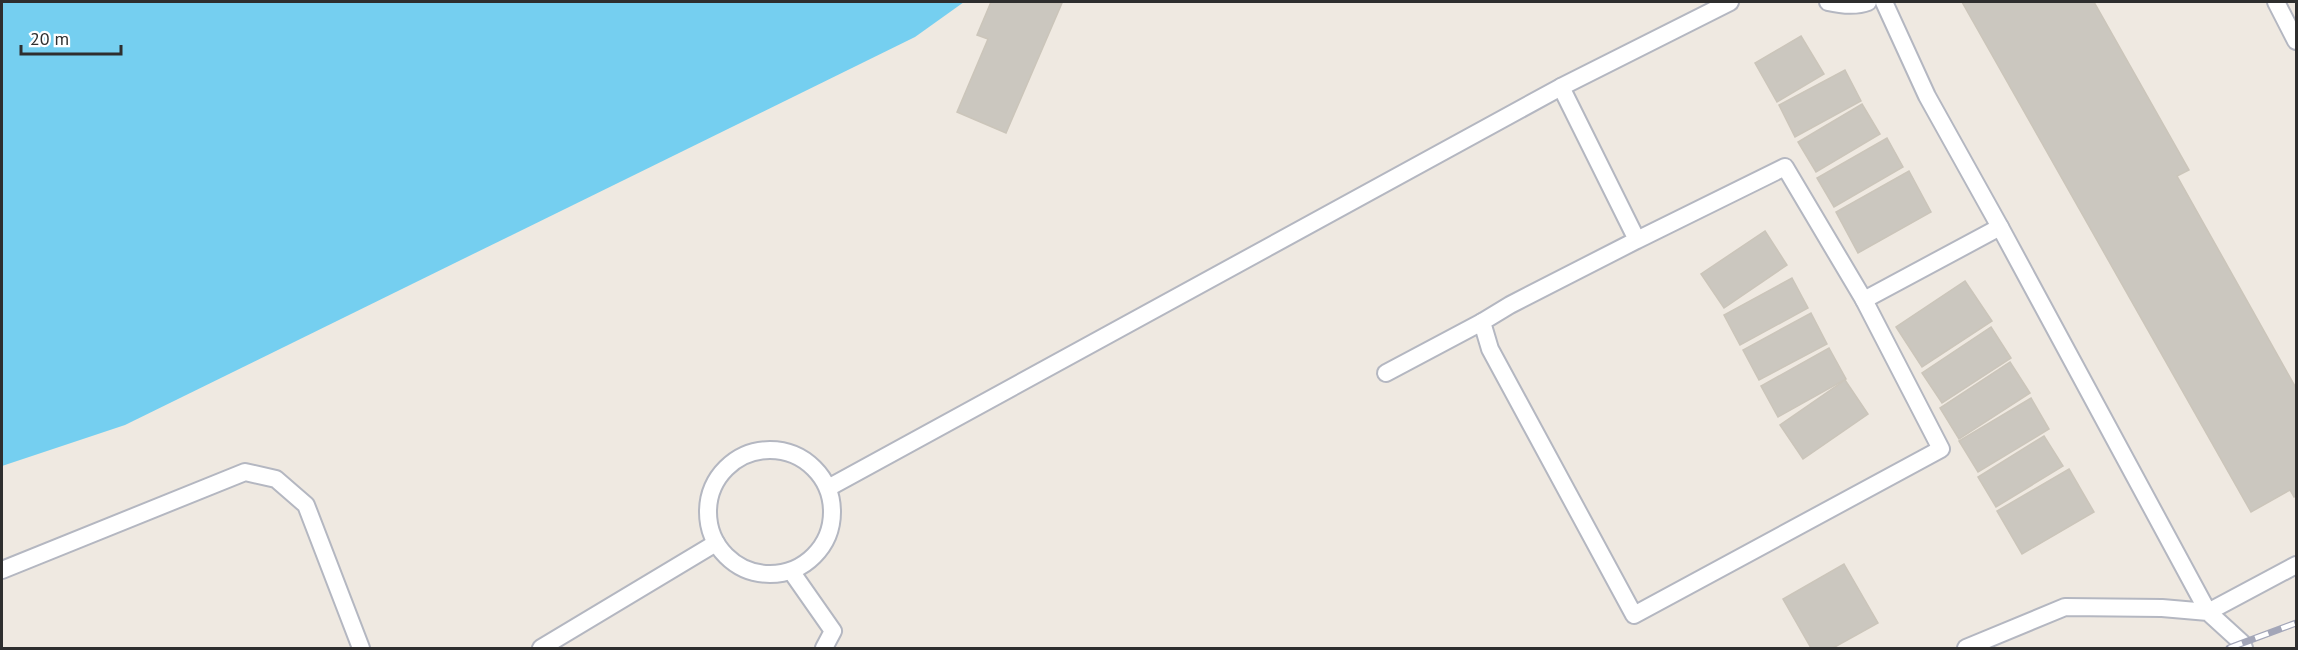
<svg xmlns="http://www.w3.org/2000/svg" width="2298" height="650" viewBox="0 0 2298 650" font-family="'PT Sans',sans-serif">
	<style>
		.water { fill: #75cff0 }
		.building { fill: #cbc7bf; stroke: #cbc5ba; stroke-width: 1.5 }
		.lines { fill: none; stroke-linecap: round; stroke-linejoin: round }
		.service-casing { stroke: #b4b7c1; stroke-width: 20 }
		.service { stroke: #fff; stroke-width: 16 }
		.rail-casing { stroke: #a3a6b8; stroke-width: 7 }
		.rail { stroke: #fff; stroke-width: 4.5; stroke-dasharray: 14; stroke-linecap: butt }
	</style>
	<rect width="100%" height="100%" fill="#efe9e1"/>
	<path class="water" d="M2,2H964L915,37L125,425L2,466Z"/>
	<g class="building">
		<path d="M991,2L1062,3L1006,133L957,112L988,39L977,35Z"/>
		<path d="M1962,2H2094L2189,170L2177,176L2296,388V496L2294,497L2290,490L2251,512Z"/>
		<path d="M1801,36L1824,74L1777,102L1755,63Z"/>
		<path d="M1845,70L1861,101L1795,137L1779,105Z"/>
		<path d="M1862,104L1880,134L1816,172L1798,142Z"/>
		<path d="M1887,138L1903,167L1834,207L1817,178Z"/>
		<path d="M1909,171L1931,212L1858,253L1836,212Z"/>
		<path d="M1765,231L1787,265L1724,308L1701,274Z"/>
		<path d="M1792,278L1808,308L1740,345L1724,315Z"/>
		<path d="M1965,281L1992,321L1922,367L1896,327Z"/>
		<path d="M1811,313L1827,344L1759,380L1743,350Z"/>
		<path d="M1991,327L2011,358L1942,403L1922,373Z"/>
		<path d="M1829,348L1846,379L1778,417L1761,386Z"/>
		<path d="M2010,362L2030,393L1959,439L1940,408Z"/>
		<path d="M1845,380L1868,414L1803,459L1780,425Z"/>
		<path d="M2031,398L2049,429L1978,472L1959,441Z"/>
		<path d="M2044,436L2063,466L1996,507L1978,477Z"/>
		<path d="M2069,469L2094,512L2022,554L1997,511Z"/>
		<path d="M1844,564L1878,623L1833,648H1811L1783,599Z"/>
	</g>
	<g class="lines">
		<defs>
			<g id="service">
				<path d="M1828,2C1841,5 1855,7 1868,2"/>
				<path d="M1884,2L1927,96L2000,227L2208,612L2296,565"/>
				<path d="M2276,2L2296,41"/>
				<path d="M1561,87L1637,240L1785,167L1864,300L1941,449L1634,615L1490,349L1482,322L1510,305L1637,240"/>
				<path d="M1864,300L2000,227"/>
				<path d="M1386,373L1482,322"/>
				<circle cx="770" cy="512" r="62"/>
				<path d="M828,488L1561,87L1730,2"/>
				<path d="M2,570L245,472L276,479L306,505L361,648"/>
				<path d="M791,571L833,631L824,648"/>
				<path d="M541,648L716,543"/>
				<path d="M1966,648L2065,607L2162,608L2208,612L2242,643L2244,648"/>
			</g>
		</defs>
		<use href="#service" class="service-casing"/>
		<use href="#service" class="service"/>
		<defs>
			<path id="rail" d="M2229,648L2296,623"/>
		</defs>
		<use href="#rail" class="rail-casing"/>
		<use href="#rail" class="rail"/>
	</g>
	<rect width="2298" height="650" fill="none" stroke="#2e2e2e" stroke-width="6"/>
	<path d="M21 45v9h100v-9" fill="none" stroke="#2e2e2e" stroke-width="3"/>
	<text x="30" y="45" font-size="18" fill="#2e2e2e" stroke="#ffffff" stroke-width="4.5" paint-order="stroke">20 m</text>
</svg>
